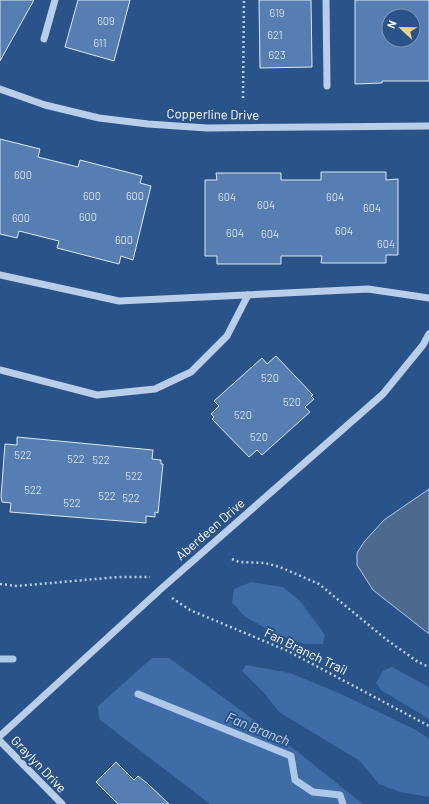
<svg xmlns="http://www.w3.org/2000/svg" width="429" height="804" viewBox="0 0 429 804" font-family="Barlow,sans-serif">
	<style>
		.green { fill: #3f6ca6 }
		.water { fill: #4c6990; stroke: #adc8e9 }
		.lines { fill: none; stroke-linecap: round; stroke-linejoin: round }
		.stream { stroke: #adc8e9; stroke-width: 7 }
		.building { fill: #567eb2; stroke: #dce8f7; fill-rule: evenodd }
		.path { stroke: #b8cee9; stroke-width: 2.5; stroke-dasharray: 2 3; stroke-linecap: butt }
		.minor { stroke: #b8cee9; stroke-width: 7 }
		.labels { text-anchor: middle; stroke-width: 4; stroke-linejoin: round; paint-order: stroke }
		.number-label { font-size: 11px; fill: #d5dfec }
		.street-label { font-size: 13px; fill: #fff; stroke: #2a538a }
		.water-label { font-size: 14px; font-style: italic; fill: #c4d8f0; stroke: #2a538a }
	</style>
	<rect width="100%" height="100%" fill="#2a538a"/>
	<g class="green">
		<path d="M251,582L283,587L300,601L325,635L323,644H304L274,633L244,616L232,602L234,589Z"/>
		<path d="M152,658H169L298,752L363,804H210L99,719L98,706Z"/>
		<path d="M246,665L290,673L341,694L416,730L429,739V797L400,792L379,784L360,761L279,712L265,694L242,671Z"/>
		<path d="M392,667L429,687V719L381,690L376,683L383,671Z"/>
	</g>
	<path class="water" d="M429,489V634L373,590L357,565V553L364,542L384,520Z"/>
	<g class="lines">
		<g class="stream">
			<path d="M0,659H13"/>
			<path d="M138,694L291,756L295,780L313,792L340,795L343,804"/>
		</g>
	</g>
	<g class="building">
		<path d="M0,0H34L0,61Z"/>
		<path d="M78,0H130L114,61L65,47Z"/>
		<path d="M259,0H311L312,67L260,68Z"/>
		<path d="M355,0H429V81H382V83L355,84ZM389,16H413V40H389Z"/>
		<path d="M0,139L40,149L38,157L78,167L80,160L142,176L140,183L151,186L133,260L121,256L119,264L57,248L59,241L19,231L17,238L0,234Z"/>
		<path d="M321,172H386V180L398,179V255H386V263H321L322,256H281V264H217V256H205V180H217L216,173H281V180H321Z"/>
		<path d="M276,356L313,395L311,396L314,399L305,407L310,412L262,455L257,450L249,457L212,419L214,417L211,414L219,406L214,401L262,358L267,364Z"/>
		<path d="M17,437L153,450L152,459L161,460V464H163L158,513L155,512V517L146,516V523L10,512L11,503L2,502L1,497L5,444L17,445Z"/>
		<path d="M116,762L134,780L138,776L148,784L169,804H118L96,782Z"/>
	</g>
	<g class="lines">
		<g class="path">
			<path d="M243,98L244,0"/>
			<path d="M232,559L239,562L265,563L280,567L319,584L387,640L418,662L429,667"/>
			<path d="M0,584L17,586L118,577H150"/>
			<path d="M172,598L190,610L288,651L429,726"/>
		</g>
		<g class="minor">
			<path d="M326,0L327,86"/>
			<path d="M44,39L55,0"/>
			<path d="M0,89L45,105L99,118L148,124L207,128L429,126"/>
			<path d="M0,275L119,301L368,289L429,298"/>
			<path d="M0,370L97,395L155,389L191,372L227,336L248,295"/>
			<path d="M0,736L162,588L383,394L423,345L429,334"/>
			<path d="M0,741L62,804"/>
		</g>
	</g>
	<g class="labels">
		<g class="number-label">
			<text x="277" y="17">619</text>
			<text x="106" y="25">609</text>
			<text x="275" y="39">621</text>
			<text x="100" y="47">611</text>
			<text x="277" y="59">623</text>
			<text x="23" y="179">600</text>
			<text x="92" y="200">600</text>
			<text x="135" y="200">600</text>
			<text x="227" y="201">604</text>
			<text x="335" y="201">604</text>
			<text x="266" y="209">604</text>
			<text x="372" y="212">604</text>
			<text x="88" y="221">600</text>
			<text x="21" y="222">600</text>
			<text x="344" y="235">604</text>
			<text x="235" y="237">604</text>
			<text x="270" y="238">604</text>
			<text x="124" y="244">600</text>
			<text x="386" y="248">604</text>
			<text x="270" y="382">520</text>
			<text x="292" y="406">520</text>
			<text x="243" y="419">520</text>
			<text x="259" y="441">520</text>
			<text x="23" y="459">522</text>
			<text x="76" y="463">522</text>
			<text x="101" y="464">522</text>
			<text x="134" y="480">522</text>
			<text x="33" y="494">522</text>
			<text x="107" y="500">522</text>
			<text x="131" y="502">522</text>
			<text x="72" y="507">522</text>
		</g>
		<g class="street-label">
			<text transform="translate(213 114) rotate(1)" y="5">Copperline Drive</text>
			<text transform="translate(210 529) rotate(-41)" y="5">Aberdeen Drive</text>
			<text transform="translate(306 651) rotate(26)" y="5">Fan Branch Trail</text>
			<text transform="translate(39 764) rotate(46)" y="5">Graylyn Drive</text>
		</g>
		<g class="water-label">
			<text transform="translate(258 729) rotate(22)" y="5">Fan Branch</text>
		</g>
	</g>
	<g transform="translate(401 28) rotate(292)"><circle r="19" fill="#2a538a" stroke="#7f98b9"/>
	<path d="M0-3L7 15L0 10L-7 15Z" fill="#efd180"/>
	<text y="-6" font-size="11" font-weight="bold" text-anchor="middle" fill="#ffffff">N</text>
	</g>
</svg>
